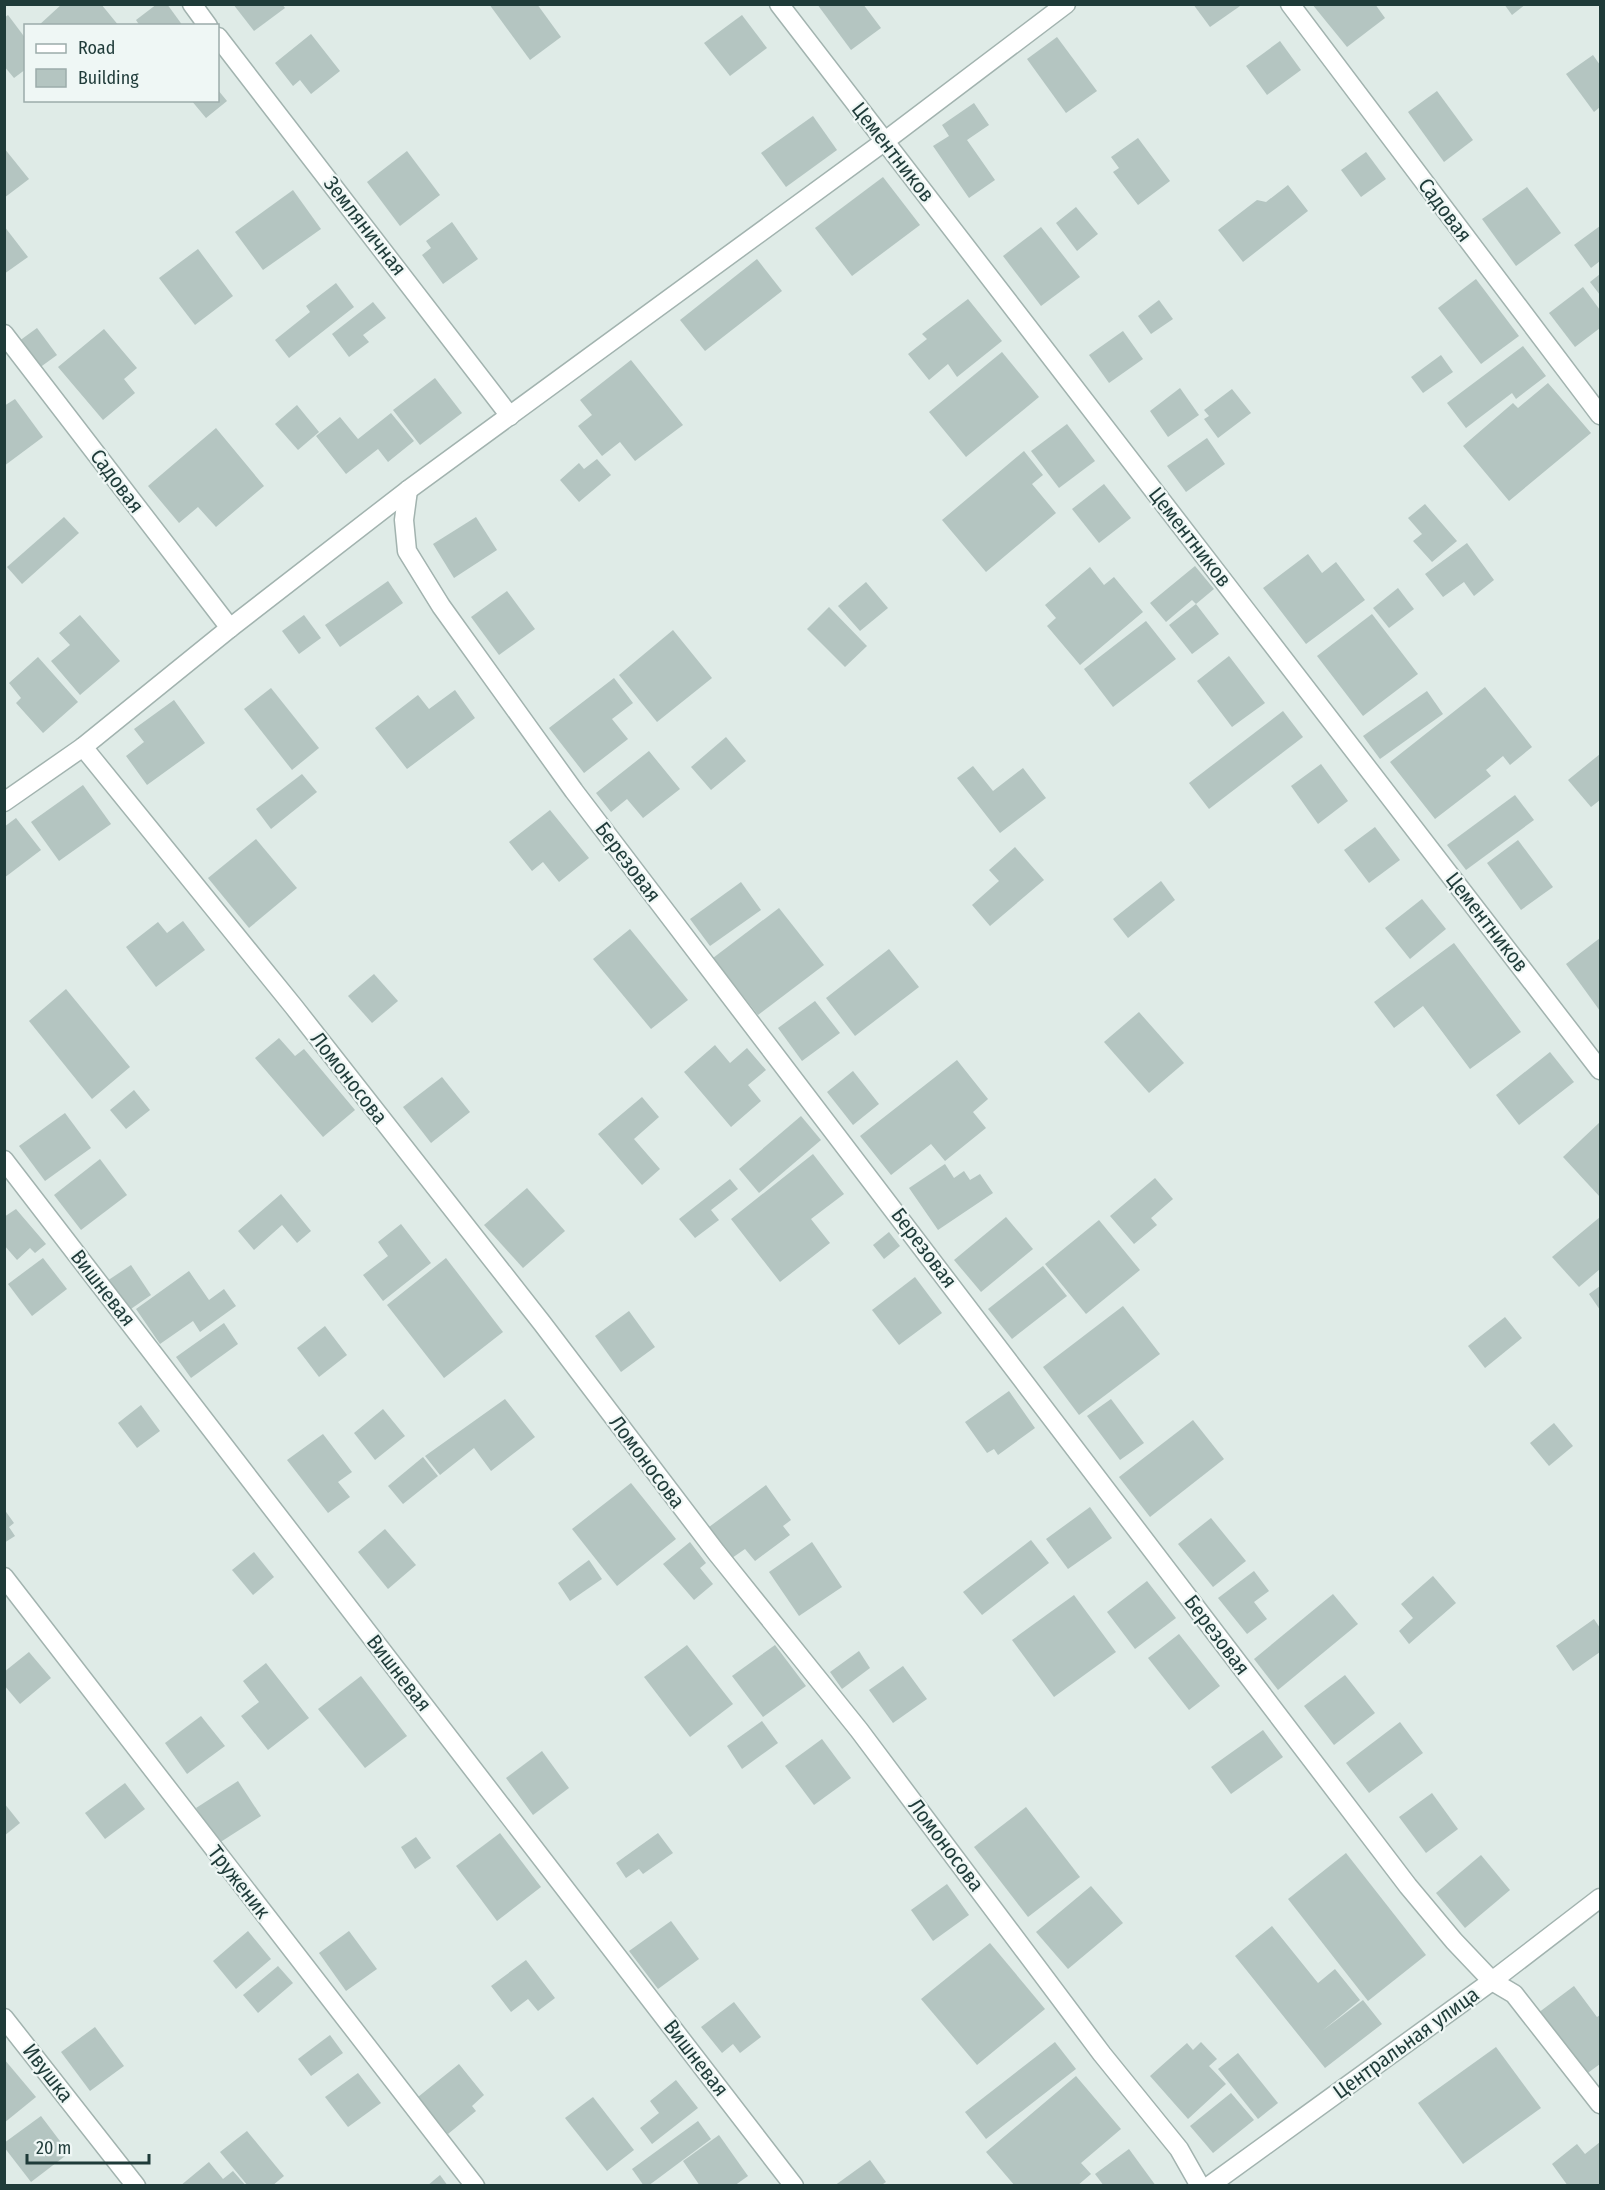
<svg xmlns="http://www.w3.org/2000/svg" width="1605" height="2190" viewBox="0 0 1605 2190" font-family="'Fira Sans Condensed',sans-serif">
	<style>
		.building { fill: #b4c5c1 }
		.lines { fill: none; stroke-linecap: round; stroke-linejoin: round }
		.minor-casing { stroke: #a2b3af; stroke-width: 21 }
		.minor { stroke: #fff; stroke-width: 18 }
		.labels { text-anchor: middle; stroke-width: 4.5; stroke-linejoin: round; paint-order: stroke }
		.street-label { font-size: 21px; fill: #1f3b39; stroke: #eff7f5 }
	</style>
	<rect width="100%" height="100%" fill="#dfebe7"/>
	<g class="building">
		<path d="M62,4H101L119,26H38Z"/>
		<path d="M157,4H167L183,26H140L136,20Z"/>
		<path d="M233,4H282L285,8L254,31Z"/>
		<path d="M489,4H537L561,37L530,60Z"/>
		<path d="M817,4H863L881,28L851,50Z"/>
		<path d="M1193,4H1243L1210,27Z"/>
		<path d="M1312,4H1375L1385,18L1347,47Z"/>
		<path d="M1504,4H1526L1512,15Z"/>
		<path d="M8,15L26,39V69L14,78L4,66V18Z"/>
		<path d="M742,15L767,48L730,76L704,43Z"/>
		<path d="M311,34L340,71L311,94L300,80L293,86L275,63Z"/>
		<path d="M1057,37L1097,91L1066,113L1027,59Z"/>
		<path d="M1280,41L1301,70L1267,95L1246,66Z"/>
		<path d="M1593,55L1600,65V107L1594,112L1566,74Z"/>
		<path d="M218,90L227,101L206,118L191,100H218Z"/>
		<path d="M1437,91L1473,140L1444,162L1408,112Z"/>
		<path d="M974,103L989,125L967,140L995,180L969,198L933,146L949,136L942,125Z"/>
		<path d="M813,116L837,150L786,187L761,153Z"/>
		<path d="M1138,138L1170,181L1138,205L1113,172L1119,168L1111,157Z"/>
		<path d="M4,148L29,179L4,198Z"/>
		<path d="M407,151L440,195L400,226L367,182Z"/>
		<path d="M1366,152L1386,179L1361,197L1341,170Z"/>
		<path d="M883,177L920,225L852,276L815,228Z"/>
		<path d="M1288,185L1308,211L1243,262L1218,230L1257,200L1266,202Z"/>
		<path d="M1527,187L1561,233L1516,266L1482,219Z"/>
		<path d="M293,190L321,229L263,270L235,232Z"/>
		<path d="M1076,207L1098,234L1077,251L1056,223Z"/>
		<path d="M452,222L478,259L443,284L422,255L431,248L426,241Z"/>
		<path d="M4,226L28,257L4,274Z"/>
		<path d="M1600,226V261L1591,268L1574,245Z"/>
		<path d="M1041,227L1080,277L1041,306L1003,256Z"/>
		<path d="M198,249L233,296L195,325L159,278Z"/>
		<path d="M757,259L782,291L705,351L680,320Z"/>
		<path d="M1600,274V295L1590,282Z"/>
		<path d="M1476,279L1519,336L1481,364L1438,308Z"/>
		<path d="M336,283L354,307L289,358L275,340L310,312L306,306Z"/>
		<path d="M1583,287L1600,310V328L1575,347L1549,313Z"/>
		<path d="M968,299L1002,341L957,377L948,364L929,380L908,354L927,339L922,334Z"/>
		<path d="M1159,300L1173,319L1151,334L1138,316Z"/>
		<path d="M373,302L386,318L363,335L369,342L349,357L332,334Z"/>
		<path d="M37,328L57,355L35,371L15,344Z"/>
		<path d="M104,329L137,368L124,379L135,393L103,420L58,367Z"/>
		<path d="M1123,331L1143,359L1109,383L1089,355Z"/>
		<path d="M1523,346L1546,376L1516,399L1512,393L1466,428L1447,403Z"/>
		<path d="M1002,352L1039,397L966,457L929,412Z"/>
		<path d="M1441,355L1453,372L1423,393L1411,377Z"/>
		<path d="M631,360L683,425L635,461L620,442L602,456L578,426L592,415L580,400Z"/>
		<path d="M435,378L462,413L420,445L393,410Z"/>
		<path d="M1548,383L1591,433L1509,501L1463,446L1513,403L1518,408Z"/>
		<path d="M1180,388L1199,415L1168,437L1150,411Z"/>
		<path d="M1232,389L1251,413L1218,438L1204,419L1209,416L1204,410Z"/>
		<path d="M15,399L43,437L4,466V406Z"/>
		<path d="M297,405L319,432L298,450L275,424Z"/>
		<path d="M391,413L414,441L388,462L378,449L346,474L316,436L340,417L358,439Z"/>
		<path d="M1067,424L1095,461L1059,488L1031,451Z"/>
		<path d="M216,428L264,486L216,527L198,507L179,523L148,486Z"/>
		<path d="M1207,438L1225,464L1186,492L1167,466Z"/>
		<path d="M1024,451L1043,475L1032,484L1056,513L986,572L942,520Z"/>
		<path d="M597,459L611,475L579,502L560,480L579,463L584,469Z"/>
		<path d="M1104,484L1131,518L1099,543L1072,509Z"/>
		<path d="M1425,504L1457,541L1432,562L1413,541L1422,534L1408,518Z"/>
		<path d="M64,517L79,533L22,584L7,567Z"/>
		<path d="M476,517L497,550L454,578L433,544Z"/>
		<path d="M1467,543L1494,580L1474,596L1464,582L1443,597L1425,574Z"/>
		<path d="M1308,554L1322,573L1336,562L1365,600L1306,644L1263,588Z"/>
		<path d="M1195,566L1214,589L1196,604L1192,600L1166,622L1150,603Z"/>
		<path d="M1090,567L1104,585L1114,577L1143,612L1080,665L1047,626L1056,618L1045,605Z"/>
		<path d="M388,581L403,603L340,647L325,625Z"/>
		<path d="M866,582L888,608L860,631L838,606Z"/>
		<path d="M1398,588L1414,609L1389,628L1373,608Z"/>
		<path d="M507,591L535,629L499,655L471,617Z"/>
		<path d="M1196,604L1219,634L1192,654L1169,625Z"/>
		<path d="M829,607L867,646L845,667L807,629Z"/>
		<path d="M1372,614L1418,674L1363,716L1317,656Z"/>
		<path d="M80,615L120,661L80,695L51,661L70,645L59,633Z"/>
		<path d="M304,615L321,638L299,654L282,631Z"/>
		<path d="M1146,621L1176,659L1113,707L1084,669Z"/>
		<path d="M673,630L712,678L657,722L619,675Z"/>
		<path d="M1229,656L1265,703L1232,727L1197,681Z"/>
		<path d="M38,657L78,702L43,733L16,703L21,698L9,683Z"/>
		<path d="M614,678L633,703L612,719L628,739L584,773L549,728Z"/>
		<path d="M1485,687L1532,747L1510,765L1503,756L1486,770L1491,776L1435,819L1390,762Z"/>
		<path d="M271,688L319,748L292,770L244,709Z"/>
		<path d="M455,690L475,718L407,769L375,728L418,695L429,709Z"/>
		<path d="M1427,691L1443,714L1380,759L1363,736Z"/>
		<path d="M174,700L205,743L147,785L126,756L144,742L134,729Z"/>
		<path d="M1283,711L1303,737L1209,809L1189,783Z"/>
		<path d="M726,737L746,761L711,790L691,767Z"/>
		<path d="M649,751L680,789L643,818L627,799L611,812L596,793Z"/>
		<path d="M1600,754V800L1591,807L1568,780Z"/>
		<path d="M1321,764L1348,801L1318,824L1291,786Z"/>
		<path d="M973,766L993,791L1023,768L1046,798L1000,833L957,778Z"/>
		<path d="M302,774L317,792L271,829L256,809Z"/>
		<path d="M83,785L111,824L59,861L31,822Z"/>
		<path d="M1515,795L1534,820L1466,870L1447,845Z"/>
		<path d="M550,810L589,858L559,882L543,862L532,871L509,842Z"/>
		<path d="M16,818L41,850L4,878V827Z"/>
		<path d="M1375,827L1400,860L1369,883L1344,850Z"/>
		<path d="M256,839L297,888L249,928L208,878Z"/>
		<path d="M1518,840L1553,887L1521,910L1487,863Z"/>
		<path d="M1015,847L1044,880L990,926L972,905L999,881L989,870Z"/>
		<path d="M1161,881L1175,900L1128,938L1113,919Z"/>
		<path d="M741,882L761,910L710,946L690,919Z"/>
		<path d="M1422,899L1446,929L1410,959L1385,928Z"/>
		<path d="M779,908L824,965L758,1015L713,958Z"/>
		<path d="M183,921L205,950L156,987L126,947L158,922L167,933Z"/>
		<path d="M630,929L688,1000L651,1029L593,959Z"/>
		<path d="M1600,938V1011L1566,964Z"/>
		<path d="M1454,943L1521,1032L1470,1069L1423,1006L1394,1028L1374,1002Z"/>
		<path d="M889,949L919,987L855,1036L826,998Z"/>
		<path d="M374,974L398,1001L372,1023L348,996Z"/>
		<path d="M66,989L130,1067L92,1099L29,1021Z"/>
		<path d="M815,1001L840,1033L802,1061L778,1028Z"/>
		<path d="M1139,1012L1184,1063L1149,1093L1104,1042Z"/>
		<path d="M279,1038L295,1056L304,1049L355,1110L323,1137L255,1058Z"/>
		<path d="M715,1045L730,1063L747,1048L766,1070L748,1085L761,1101L731,1127L684,1072Z"/>
		<path d="M1550,1052L1574,1082L1519,1125L1496,1095Z"/>
		<path d="M957,1060L988,1099L973,1112L986,1128L945,1161L931,1144L891,1175L860,1136Z"/>
		<path d="M853,1071L879,1104L853,1125L827,1092Z"/>
		<path d="M442,1077L470,1112L431,1143L403,1107Z"/>
		<path d="M134,1090L150,1110L126,1129L110,1110Z"/>
		<path d="M642,1097L659,1117L634,1139L660,1169L642,1185L598,1134Z"/>
		<path d="M65,1113L91,1148L45,1181L19,1146Z"/>
		<path d="M801,1116L821,1140L759,1193L739,1169Z"/>
		<path d="M1600,1122V1197L1563,1157Z"/>
		<path d="M813,1154L844,1194L811,1219L830,1243L780,1282L731,1219Z"/>
		<path d="M100,1159L127,1195L81,1230L54,1195Z"/>
		<path d="M945,1164L954,1178L964,1171L970,1180L980,1174L993,1193L938,1230L909,1188Z"/>
		<path d="M1155,1178L1173,1199L1151,1218L1157,1225L1134,1244L1110,1216Z"/>
		<path d="M730,1179L738,1189L711,1210L719,1220L695,1238L679,1219Z"/>
		<path d="M527,1188L565,1231L523,1268L484,1225Z"/>
		<path d="M281,1194L311,1231L297,1243L282,1225L254,1250L238,1231Z"/>
		<path d="M16,1209L46,1244L35,1253L30,1248L17,1260L4,1245V1217Z"/>
		<path d="M1006,1217L1033,1249L981,1292L954,1260Z"/>
		<path d="M1600,1217V1269L1579,1287L1552,1257Z"/>
		<path d="M1099,1220L1140,1270L1086,1314L1045,1264Z"/>
		<path d="M401,1224L431,1263L383,1301L363,1275L388,1256L378,1242Z"/>
		<path d="M889,1232L900,1246L884,1259L873,1245Z"/>
		<path d="M43,1258L67,1289L32,1316L8,1284Z"/>
		<path d="M446,1258L503,1332L444,1378L387,1305Z"/>
		<path d="M131,1265L151,1295L128,1311L107,1281Z"/>
		<path d="M1043,1266L1067,1296L1012,1339L988,1309Z"/>
		<path d="M189,1271L209,1300L224,1289L236,1306L200,1332L193,1321L160,1344L136,1309Z"/>
		<path d="M915,1277L942,1313L899,1345L872,1310Z"/>
		<path d="M1600,1286V1310L1589,1294Z"/>
		<path d="M1123,1306L1160,1354L1079,1415L1043,1367Z"/>
		<path d="M629,1311L655,1347L621,1372L595,1336Z"/>
		<path d="M1505,1317L1522,1338L1485,1368L1468,1346Z"/>
		<path d="M224,1323L238,1344L191,1378L176,1357Z"/>
		<path d="M325,1326L347,1355L319,1377L297,1348Z"/>
		<path d="M1009,1391L1035,1428L998,1455L994,1449L987,1453L965,1422Z"/>
		<path d="M505,1399L535,1437L491,1471L474,1448L440,1475L425,1456Z"/>
		<path d="M1111,1399L1144,1443L1120,1460L1087,1416Z"/>
		<path d="M141,1405L160,1431L137,1448L118,1423Z"/>
		<path d="M383,1409L405,1436L375,1460L354,1433Z"/>
		<path d="M1193,1420L1224,1459L1150,1517L1119,1477Z"/>
		<path d="M1554,1423L1573,1446L1549,1466L1530,1443Z"/>
		<path d="M323,1434L352,1472L338,1482L350,1497L328,1513L287,1460Z"/>
		<path d="M423,1457L438,1476L403,1504L388,1486Z"/>
		<path d="M631,1483L676,1539L617,1586L572,1529Z"/>
		<path d="M766,1485L791,1520L783,1526L790,1535L755,1561L745,1549L732,1558L709,1527Z"/>
		<path d="M1090,1507L1112,1538L1068,1569L1046,1539Z"/>
		<path d="M4,1509L14,1523L9,1527L15,1536L4,1543Z"/>
		<path d="M1211,1518L1246,1561L1213,1587L1178,1544Z"/>
		<path d="M385,1529L416,1565L388,1589L358,1552Z"/>
		<path d="M1031,1540L1049,1563L982,1615L963,1592Z"/>
		<path d="M690,1542L706,1563L700,1568L713,1584L694,1600L663,1564Z"/>
		<path d="M812,1542L842,1587L799,1616L769,1572Z"/>
		<path d="M254,1552L274,1577L253,1595L232,1570Z"/>
		<path d="M589,1560L602,1579L570,1601L558,1583Z"/>
		<path d="M1254,1571L1269,1591L1254,1602L1267,1619L1247,1634L1218,1598Z"/>
		<path d="M1433,1576L1456,1603L1409,1644L1399,1631L1413,1618L1401,1604Z"/>
		<path d="M1147,1581L1176,1618L1135,1649L1107,1612Z"/>
		<path d="M1333,1594L1358,1624L1278,1690L1254,1659Z"/>
		<path d="M1074,1595L1116,1652L1054,1697L1012,1640Z"/>
		<path d="M1594,1619L1600,1628V1652L1573,1671L1556,1646Z"/>
		<path d="M1179,1634L1220,1686L1189,1710L1148,1658Z"/>
		<path d="M687,1645L733,1704L690,1737L644,1677Z"/>
		<path d="M775,1645L806,1686L763,1717L732,1676Z"/>
		<path d="M859,1651L870,1668L842,1689L830,1672Z"/>
		<path d="M29,1652L51,1678L20,1704L4,1685V1672Z"/>
		<path d="M266,1663L309,1718L268,1750L241,1716L259,1702L243,1681Z"/>
		<path d="M903,1666L927,1699L893,1723L869,1690Z"/>
		<path d="M1345,1675L1375,1713L1334,1745L1304,1706Z"/>
		<path d="M361,1676L407,1736L365,1768L318,1709Z"/>
		<path d="M201,1716L225,1746L187,1774L165,1743Z"/>
		<path d="M762,1721L778,1743L742,1769L727,1746Z"/>
		<path d="M1400,1722L1423,1753L1369,1793L1346,1763Z"/>
		<path d="M1263,1730L1283,1757L1231,1794L1211,1767Z"/>
		<path d="M822,1739L851,1778L814,1805L785,1766Z"/>
		<path d="M542,1751L569,1788L533,1815L506,1778Z"/>
		<path d="M238,1781L261,1816L219,1843L196,1808Z"/>
		<path d="M125,1783L145,1809L105,1839L85,1813Z"/>
		<path d="M1432,1793L1458,1829L1426,1853L1399,1817Z"/>
		<path d="M4,1803L20,1823L4,1836Z"/>
		<path d="M1026,1807L1080,1877L1028,1917L974,1847Z"/>
		<path d="M500,1833L541,1887L497,1921L456,1866Z"/>
		<path d="M658,1833L673,1853L643,1874L639,1869L626,1878L616,1863Z"/>
		<path d="M416,1837L431,1858L415,1869L401,1847Z"/>
		<path d="M1346,1853L1426,1955L1368,2001L1288,1899Z"/>
		<path d="M1481,1855L1510,1890L1465,1928L1436,1893Z"/>
		<path d="M947,1884L969,1915L933,1941L911,1910Z"/>
		<path d="M1091,1886L1123,1923L1068,1969L1036,1932Z"/>
		<path d="M671,1921L699,1959L658,1989L629,1951Z"/>
		<path d="M1272,1926L1318,1983L1335,1969L1360,2000L1322,2031L1363,2000L1382,2024L1325,2068L1235,1956Z"/>
		<path d="M248,1931L271,1959L236,1989L213,1961Z"/>
		<path d="M349,1931L377,1969L346,1991L319,1953Z"/>
		<path d="M990,1943L1045,2009L977,2065L921,1999Z"/>
		<path d="M526,1960L555,1998L538,2011L528,1999L511,2012L491,1986Z"/>
		<path d="M278,1966L293,1983L258,2013L243,1995Z"/>
		<path d="M1574,1986L1597,2017L1600,2015V2064L1585,2075L1538,2013Z"/>
		<path d="M734,2002L761,2037L740,2053L733,2044L722,2053L701,2027Z"/>
		<path d="M95,2027L124,2066L90,2091L61,2052Z"/>
		<path d="M330,2035L343,2053L311,2076L298,2059Z"/>
		<path d="M1055,2042L1076,2069L986,2139L965,2112Z"/>
		<path d="M1201,2042L1217,2059L1209,2066L1226,2084L1188,2119L1150,2076L1187,2043L1193,2050Z"/>
		<path d="M1496,2047L1541,2108L1463,2164L1418,2103Z"/>
		<path d="M1238,2053L1278,2103L1258,2119L1218,2069Z"/>
		<path d="M4,2059L36,2097L4,2123Z"/>
		<path d="M459,2064L484,2095L472,2106L476,2111L448,2134L418,2097Z"/>
		<path d="M358,2073L381,2103L348,2127L325,2097Z"/>
		<path d="M1076,2076L1121,2129L1081,2163L1091,2174L1077,2186H1015L986,2152Z"/>
		<path d="M676,2080L698,2108L652,2144L640,2128L659,2113L650,2101Z"/>
		<path d="M1231,2093L1254,2120L1213,2153L1190,2126Z"/>
		<path d="M593,2097L634,2150L607,2171L565,2118Z"/>
		<path d="M41,2116L69,2153L31,2182L4,2147V2143Z"/>
		<path d="M698,2121L711,2139L648,2186H644L632,2169Z"/>
		<path d="M247,2131L284,2176L272,2186H248L220,2152Z"/>
		<path d="M719,2135L748,2176L734,2186H700L683,2161Z"/>
		<path d="M1600,2142V2186H1568L1552,2164L1577,2144L1585,2154Z"/>
		<path d="M1129,2149L1156,2186H1104L1095,2174Z"/>
		<path d="M870,2160L886,2182L880,2186H834Z"/>
		<path d="M209,2162L223,2179L233,2171L246,2186H180Z"/>
		<path d="M440,2175L448,2186H427Z"/>
	</g>
	<g class="lines">
		<defs>
			<g id="minor">
				<path d="M192,4L208,26"/>
				<path d="M779,4L1600,1070"/>
				<path d="M1290,4L1600,415"/>
				<path d="M218,37L510,416"/>
				<path d="M4,334L230,628"/>
				<path d="M408,490L404,520L407,551L441,606L574,791L1408,1886L1454,1941L1492,1981L1514,1994L1600,2104"/>
				<path d="M83,747L294,1007L542,1323L716,1552L859,1730L1102,2054L1179,2149L1200,2186"/>
				<path d="M4,802L83,747L230,628L408,490L885,141L1066,4"/>
				<path d="M4,1160L794,2186"/>
				<path d="M4,1577L475,2186"/>
				<path d="M4,2018L136,2186"/>
				<path d="M1209,2186L1492,1981L1600,1898"/>
			</g>
		</defs>
		<use href="#minor" class="minor-casing"/>
		<use href="#minor" class="minor"/>
	</g>
	<g class="labels">
		<g class="street-label">
			<text transform="translate(893 152) rotate(52)" y="7">Цементников</text>
			<text transform="translate(1445 210) rotate(53)" y="7">Садовая</text>
			<text transform="translate(365 226) rotate(52)" y="7">Земляничная</text>
			<text transform="translate(117 481) rotate(53)" y="7">Садовая</text>
			<text transform="translate(1190 537) rotate(52)" y="7">Цементников</text>
			<text transform="translate(628 862) rotate(53)" y="7">Березовая</text>
			<text transform="translate(1487 922) rotate(52)" y="7">Цементников</text>
			<text transform="translate(349 1078) rotate(52)" y="7">Ломоносова</text>
			<text transform="translate(924 1248) rotate(53)" y="7">Березовая</text>
			<text transform="translate(103 1288) rotate(52)" y="7">Вишневая</text>
			<text transform="translate(647 1462) rotate(53)" y="7">Ломоносова</text>
			<text transform="translate(1217 1635) rotate(53)" y="7">Березовая</text>
			<text transform="translate(399 1673) rotate(52)" y="7">Вишневая</text>
			<text transform="translate(946 1845) rotate(53)" y="7">Ломоносова</text>
			<text transform="translate(239 1882) rotate(52)" y="7">Труженик</text>
			<text transform="translate(1406 2043) rotate(-36)" y="7">Центральная улица</text>
			<text transform="translate(696 2058) rotate(52)" y="7">Вишневая</text>
			<text transform="translate(48 2073) rotate(52)" y="7">Ивушка</text>
		</g>
	</g>
	<rect width="1605" height="2190" fill="none" stroke="#1f3b39" stroke-width="12"/>
	<rect x="24" y="24" width="195" height="78" fill="#eff7f5" stroke="#9cacaa" stroke-width="1.5"/>
	<rect x="36" y="44" width="30" height="9" fill="#ffffff" stroke="#9cacaa" stroke-width="1.5"/>
	<text x="78" y="54" font-size="18" fill="#1f3b39">Road</text>
	<rect x="36" y="69" width="30" height="18" fill="#b4c5c1" stroke="#9cacaa" stroke-width="1.5"/>
	<text x="78" y="84" font-size="18" fill="#1f3b39">Building</text>
	<path d="M27 2154v9h122v-9" fill="none" stroke="#1f3b39" stroke-width="3"/>
	<text x="36" y="2154" font-size="18" fill="#1f3b39" stroke="#eff7f5" stroke-width="4.5" paint-order="stroke">20 m</text>
</svg>
